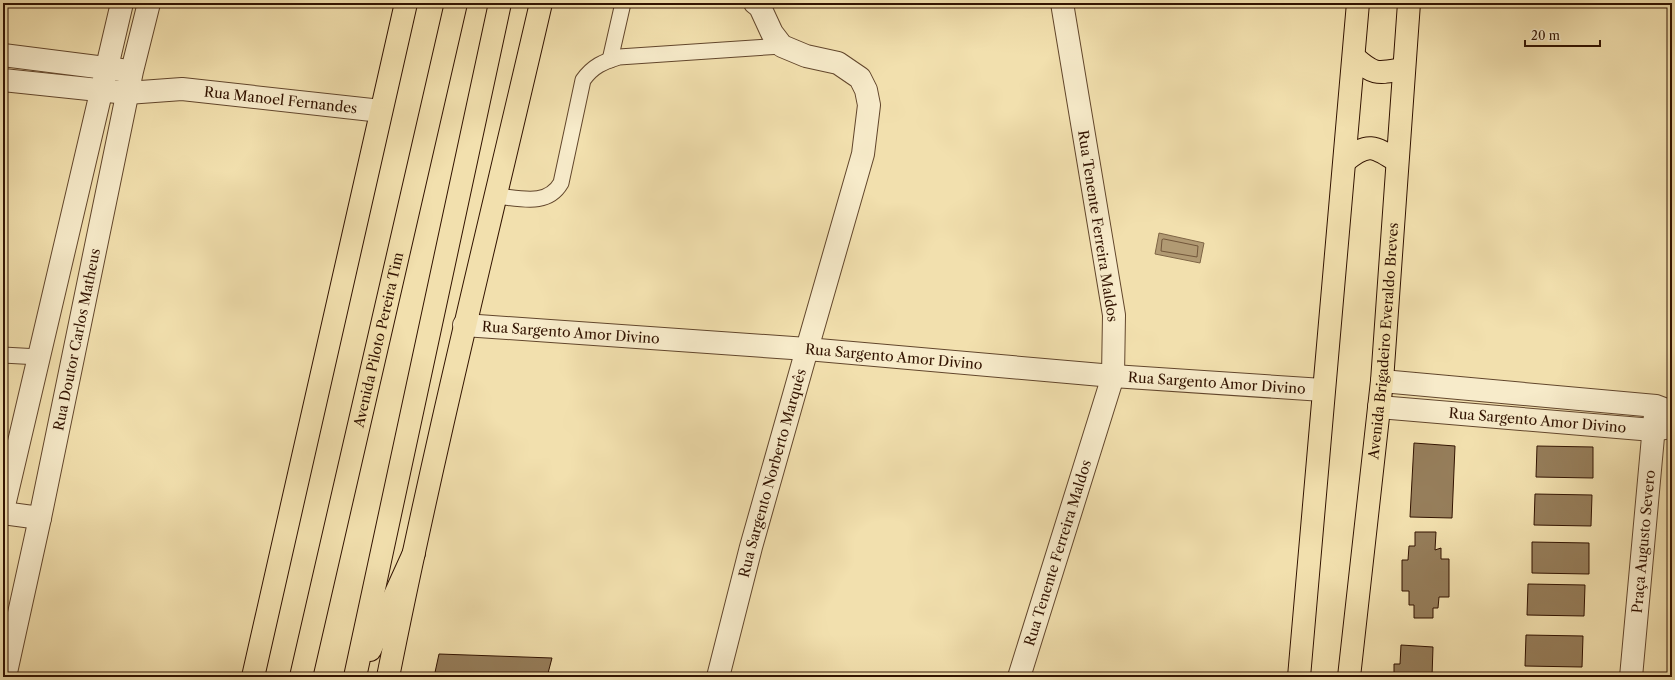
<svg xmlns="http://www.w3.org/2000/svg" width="1675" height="680" viewBox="0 0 1675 680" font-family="'Libre Caslon Text',serif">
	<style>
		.water { fill: #b19a73; stroke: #7e6445 }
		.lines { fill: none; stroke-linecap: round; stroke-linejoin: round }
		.shore { stroke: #72563a; stroke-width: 1 }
		.building { fill: #967e5b; stroke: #321301 }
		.service-casing { stroke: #62462c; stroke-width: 17 }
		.minor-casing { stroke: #62462c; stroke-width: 24 }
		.tertiary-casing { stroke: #62462c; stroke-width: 24 }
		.primary-casing { stroke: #321301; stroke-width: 24 }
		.trunk-casing { stroke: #321301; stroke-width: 24 }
		.service { stroke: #f7ebca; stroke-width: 15 }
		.minor { stroke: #f7ebca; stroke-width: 22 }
		.tertiary { stroke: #f7ebca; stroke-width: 22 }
		.primary { stroke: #f2e0ae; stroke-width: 22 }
		.trunk { stroke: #f2e0ae; stroke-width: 22 }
		.labels { text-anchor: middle; stroke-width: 4; stroke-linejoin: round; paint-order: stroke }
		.street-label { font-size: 14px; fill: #321301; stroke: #f7ebca }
	</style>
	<rect width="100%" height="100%" fill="#f2e0ae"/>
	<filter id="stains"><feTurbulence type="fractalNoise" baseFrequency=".005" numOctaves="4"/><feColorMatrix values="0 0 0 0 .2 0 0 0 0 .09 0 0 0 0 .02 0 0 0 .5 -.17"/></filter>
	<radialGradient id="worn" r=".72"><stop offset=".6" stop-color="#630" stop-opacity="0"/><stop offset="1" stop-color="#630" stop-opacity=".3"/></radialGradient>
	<path class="water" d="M1159,233L1204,243L1200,263L1155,254Z"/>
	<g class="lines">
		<path class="shore" d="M1164,239L1198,246L1197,257L1161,251L1162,240Z"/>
	</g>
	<g class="building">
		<path d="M1414,443L1455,446L1452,518L1410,517Z"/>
		<path d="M1537,446L1593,447V478L1536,477Z"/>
		<path d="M1535,494L1592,495L1591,526L1534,525Z"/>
		<path d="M1415,532H1436L1435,550L1441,548V559H1449V597H1439L1438,608H1433V618H1414V605H1409V591H1402V560H1408L1409,546H1415Z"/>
		<path d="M1532,542L1589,543V574L1532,573Z"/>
		<path d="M1528,584L1585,585L1584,616L1527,615Z"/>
		<path d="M1526,635L1583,636L1582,667L1525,666Z"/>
		<path d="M1401,645L1433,647L1432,677H1394V664H1400Z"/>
		<path d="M439,654L552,658L547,677H434Z"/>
	</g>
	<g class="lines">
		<defs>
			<g id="service">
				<path d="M610,60L623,3"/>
				<path d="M496,196C520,198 547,207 561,183L583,80C593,66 603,62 619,57L782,46"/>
				<path d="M3,355L39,357"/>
			</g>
			<g id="minor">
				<path d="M755,3L760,7L772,33L782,46L806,56L838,63L860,78L866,90L869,105L863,154L807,349"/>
				<path d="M3,55L121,70"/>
				<path id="s1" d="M3,80L127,93L182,89L381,111"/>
				<path id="s2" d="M1113,376L1323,390"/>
				<path d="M1382,381L1656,406L1672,412"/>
				<path id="s3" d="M1379,407L1653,430L1672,427"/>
				<path d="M3,510L122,3"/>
				<path d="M3,513L40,518"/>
				<path id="s4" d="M5,677L40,518L132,71L149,3"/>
				<path id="s5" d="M1631,677L1655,415"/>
			</g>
			<g id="tertiary">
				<path id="s6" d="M464,325L807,349L1113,376"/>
				<path id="s7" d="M718,677L751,547L807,349"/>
				<path id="s8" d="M1019,677L1113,376L1114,315L1062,3"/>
			</g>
			<g id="primary">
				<path d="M1355,58C1375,76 1378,73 1404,69"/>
				<path d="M1345,161C1368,142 1374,146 1397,161"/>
				<path d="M253,677L406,3"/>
				<path d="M388,677C433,451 489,227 541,3"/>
				<path d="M1299,677L1358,3"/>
				<path id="s9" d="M1349,677L1382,381L1409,3"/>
			</g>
			<g id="trunk">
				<path d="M370,650L414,553"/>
				<path id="s10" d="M301,677L456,3"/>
				<path d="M355,677L500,3"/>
			</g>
		</defs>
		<use href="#service" class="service-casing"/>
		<use href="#minor" class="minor-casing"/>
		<use href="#tertiary" class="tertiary-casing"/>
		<use href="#primary" class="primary-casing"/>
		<use href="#trunk" class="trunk-casing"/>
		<use href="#service" class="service"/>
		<use href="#minor" class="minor"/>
		<use href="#tertiary" class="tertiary"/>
		<use href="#primary" class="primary"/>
		<use href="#trunk" class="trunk"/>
	</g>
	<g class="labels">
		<g class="street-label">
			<text dy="5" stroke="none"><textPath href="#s1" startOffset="279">Rua Manoel Fernandes</textPath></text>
			<text transform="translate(1098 226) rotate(81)" y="5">Rua Tenente Ferreira Maldos</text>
			<text dy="5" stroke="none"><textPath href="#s6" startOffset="107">Rua Sargento Amor Divino</textPath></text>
			<text dy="5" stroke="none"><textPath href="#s4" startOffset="345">Rua Doutor Carlos Matheus</textPath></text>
			<text dy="5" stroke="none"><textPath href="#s10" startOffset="346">Avenida Piloto Pereira Tim</textPath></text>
			<text dy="5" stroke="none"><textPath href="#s9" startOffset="338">Avenida Brigadeiro Everaldo Breves</textPath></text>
			<text dy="5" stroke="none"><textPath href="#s6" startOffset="431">Rua Sargento Amor Divino</textPath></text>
			<text dy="5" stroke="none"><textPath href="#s2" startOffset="104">Rua Sargento Amor Divino</textPath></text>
			<text dy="5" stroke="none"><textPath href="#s3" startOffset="159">Rua Sargento Amor Divino</textPath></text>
			<text dy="5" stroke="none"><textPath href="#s7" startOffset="211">Rua Sargento Norberto Marquês</textPath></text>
			<text dy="5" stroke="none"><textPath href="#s5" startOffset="136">Praça Augusto Severo</textPath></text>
			<text dy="5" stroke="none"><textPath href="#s8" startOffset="130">Rua Tenente Ferreira Maldos</textPath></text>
		</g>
	</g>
	<rect width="1675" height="680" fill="none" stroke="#f2e0ae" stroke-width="16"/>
	<rect x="4" y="4" width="1667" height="672" fill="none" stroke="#321301" stroke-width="2"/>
	<rect x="8" y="8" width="1659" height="664" fill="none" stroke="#321301"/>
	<path d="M1525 40v6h75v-6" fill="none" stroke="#321301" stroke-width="2"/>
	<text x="1531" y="40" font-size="12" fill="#321301" stroke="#f7ebca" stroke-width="3" paint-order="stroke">20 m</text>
	<rect width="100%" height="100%" filter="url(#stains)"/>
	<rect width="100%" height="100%" fill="url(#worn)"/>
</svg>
